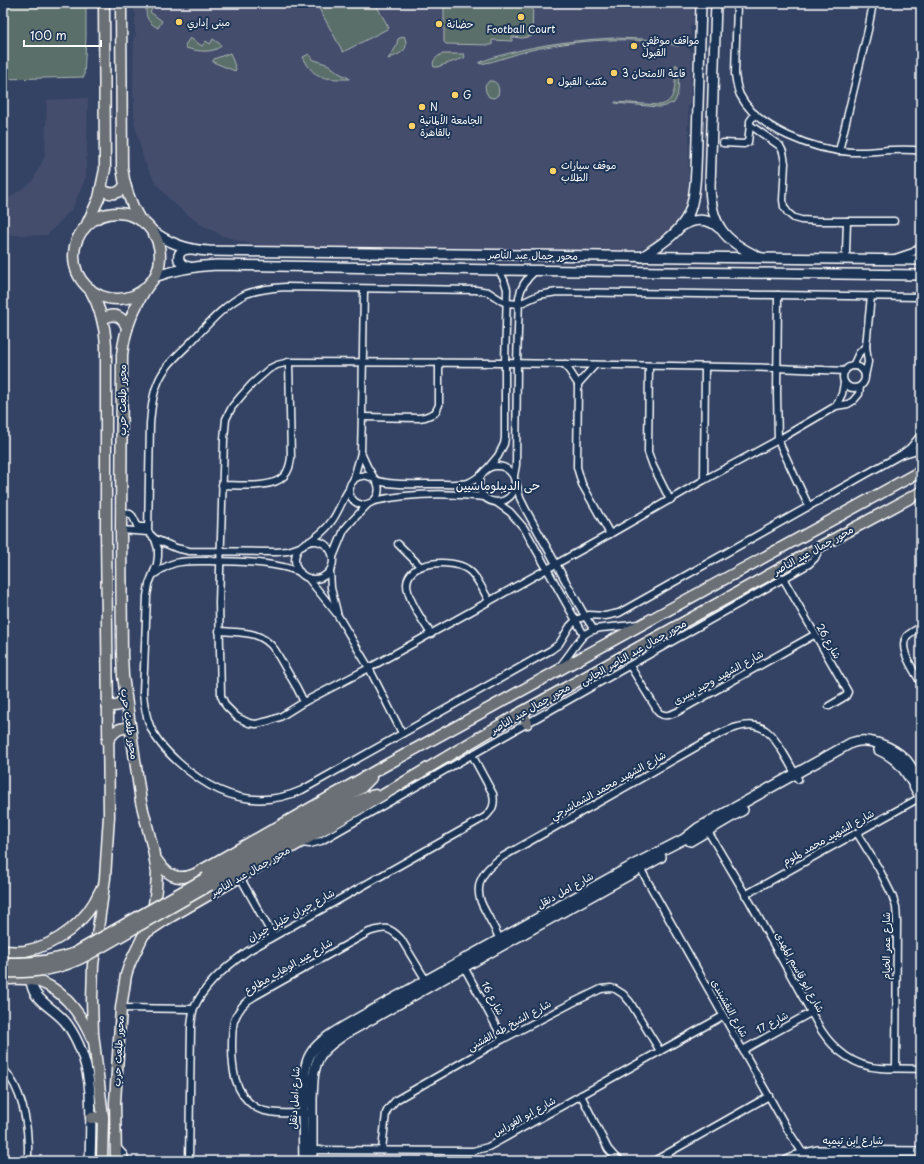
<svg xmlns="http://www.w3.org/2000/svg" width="924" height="1164" viewBox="0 0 924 1164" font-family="'Playpen Sans','Playpen Sans Arabic',sans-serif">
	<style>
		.built { fill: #444d6d }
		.green { fill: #5a6e6a; stroke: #acb6b4 }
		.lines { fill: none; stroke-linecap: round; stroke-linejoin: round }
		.street-casing { stroke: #fff; stroke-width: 9 }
		.secondary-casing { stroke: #fff; stroke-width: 12 }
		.primary-casing { stroke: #fff; stroke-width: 13 }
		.street { stroke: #1d3557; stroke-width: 6 }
		.secondary { stroke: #1d3557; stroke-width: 9 }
		.primary { stroke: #6b6f75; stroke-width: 10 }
		.primary-bridge-casing { stroke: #fff; stroke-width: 13; stroke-linecap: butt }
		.primary-bridge { stroke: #6b6f75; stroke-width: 10 }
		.poi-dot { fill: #ffd166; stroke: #1d3557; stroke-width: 1.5 }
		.labels { text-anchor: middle; stroke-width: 4; stroke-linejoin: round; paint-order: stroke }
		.poi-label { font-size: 10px; fill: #fff; stroke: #1d3557; text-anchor: start }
		.street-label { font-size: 10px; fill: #fff; stroke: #1d3557 }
		.quarter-label { font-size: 12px; fill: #fff; stroke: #1d3557 }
	</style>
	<rect width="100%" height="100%" fill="#344364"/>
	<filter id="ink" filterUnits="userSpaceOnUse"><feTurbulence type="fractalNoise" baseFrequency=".025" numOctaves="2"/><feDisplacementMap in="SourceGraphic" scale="8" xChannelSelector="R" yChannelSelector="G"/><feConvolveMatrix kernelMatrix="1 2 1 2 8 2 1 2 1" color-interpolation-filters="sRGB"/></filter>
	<g filter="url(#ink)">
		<g class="built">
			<path d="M134,3H693V25L690,27L691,32V43L689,49L692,52L690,105L688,107L689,124L687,127V129L689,131L688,189V198L683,216L678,224L659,242L642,248L633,250L271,247L247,243L223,236L200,224L173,203L156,183L144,161L134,121L136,120L134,116V103L136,99L133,97L134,37L136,35L135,31V19L136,17V14L134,11Z"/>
			<path d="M88,98L86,177L72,209L47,235H3V198H9L32,182L45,156L47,100Z"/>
		</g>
		<g class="green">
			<path d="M3,3H86V37L84,77L3,79Z"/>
			<path d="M146,3H149L148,4L153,8L150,12L162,21L158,28C146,21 146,17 146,3Z"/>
			<path d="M316,3H375L389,28L343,52Z"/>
			<path d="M444,3H533L532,36L522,38L512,37V41L492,40V45L446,44L444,42Z"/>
			<path d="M404,36C411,51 399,54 388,59L396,47L398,39Z"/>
			<path d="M190,38L202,46L206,41L210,44L213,39L220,44L221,46C212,54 196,51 186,48L185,45Z"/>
			<path d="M614,38L643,39L679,43V45L678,46C635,35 574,40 531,50C514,54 498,61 481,64L479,63C487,59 497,56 506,54C541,44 577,40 614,38Z"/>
			<path d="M230,53L236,69L235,71L213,62V61L214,59Z"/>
			<path d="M309,54L312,59L329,65L339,73L349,78V79C326,79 314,80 303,57Z"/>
			<path d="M443,54H464L465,57L464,58L437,67H434C431,61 437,56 443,54Z"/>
			<path d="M675,65H677L678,66C678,78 681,94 673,104L671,103L666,106L659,107L615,103V102L660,105C678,102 675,80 675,65Z"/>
			<path d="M489,81C498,80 500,89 498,95L494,98L489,97L486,92L485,86Z"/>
		</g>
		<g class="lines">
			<defs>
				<g id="street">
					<path d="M737,3L735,74C736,81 737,89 740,95C758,130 814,150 851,152C874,153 898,147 921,151"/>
					<path d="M755,114L750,121V125L780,146L783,152L785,163L783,200L784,207L788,213L794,218L801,220L818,221H894"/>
					<path d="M723,143L744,144L748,142L750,125"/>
					<path d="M839,151L868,30L873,3"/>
					<path d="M847,221L846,252L847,259"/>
					<path d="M895,258L913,252L921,246"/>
					<path d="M778,295L777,394L778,440L809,507"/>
					<path d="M565,364L578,384"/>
					<path d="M595,365L578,384L577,467L579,474L582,484L610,534"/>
					<circle cx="854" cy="377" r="11"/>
					<path d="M649,366L648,452L653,466L670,500"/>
					<path d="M853,366L859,353L866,346"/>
					<path d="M845,371L777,368L505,363L289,362L277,365L269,369L252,384L242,395L232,407L226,419L224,439L219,603L221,696L226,706L237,717L249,723L256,724L269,721L280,717L304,702L369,668L610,534L704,480L778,440L836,406L848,404L853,401L859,394L860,387"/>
					<path d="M865,376L868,362L866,346L871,296"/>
					<path d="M836,406L842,394L844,383"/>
					<path d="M362,417L419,418L425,417L435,413L439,405V362"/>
					<path d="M361,453L367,466L374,478"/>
					<path d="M904,454L914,451L921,447"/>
					<circle cx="497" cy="484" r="18"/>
					<path d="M488,468L498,456L504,444L505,438V363L507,289L504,280L499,270"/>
					<path d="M514,476L516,465L517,363L519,297C521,286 527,278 535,271"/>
					<path d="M376,480C387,500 361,514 351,497C346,488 352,477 362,476C368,474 371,478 376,480C379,482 384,482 388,483C404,485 421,484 437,484C447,484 458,485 468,483C473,481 477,478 481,475"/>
					<path d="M704,480L705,367"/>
					<path d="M353,481L361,453L362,413L364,289"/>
					<path d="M516,482L520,498L526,510L585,616L594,630"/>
					<path d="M222,485C239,485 272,489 284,476C289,471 290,465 291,458L289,362"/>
					<path d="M374,501C410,493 449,493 485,497"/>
					<path d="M496,502L510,512L524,528L584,635"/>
					<path d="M121,512C132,513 133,515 137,526L140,527H147"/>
					<path d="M121,530L148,532L155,539L158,549V556L157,564L149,584L147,596L143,693C144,705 146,716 150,726C156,741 167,752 178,762C214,795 255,811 302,790L551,650L559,644L570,626L576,620L589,615L605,616L619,613L902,454L910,448L921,435"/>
					<path d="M148,532L150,424C151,411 152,397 157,385C163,367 178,355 191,342C207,325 225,304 246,294C259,289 272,288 285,287L476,290L488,292L502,301L507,303L519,304L539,295L557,292L921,297"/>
					<path d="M155,539L176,548L189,551L276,552L288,551L303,546"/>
					<circle cx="314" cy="560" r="19"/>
					<path d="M309,542C318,536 325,531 331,522C339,512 342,499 350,488"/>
					<path d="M398,544L420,566"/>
					<path d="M333,557L344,530L350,523L368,504"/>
					<path d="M330,571L331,588L337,612"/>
					<path d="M153,575C160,570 167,565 175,563C186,560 198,561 209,561C239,562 272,561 300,572"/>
					<path d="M308,578L337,614L369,668L402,733"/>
					<path d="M783,578L848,692L846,696L829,706"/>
					<path d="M921,627C917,629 911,632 907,636C897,648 915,672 921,683"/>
					<path d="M219,631C241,633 261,630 275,650L297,688L304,702"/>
					<path d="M431,634C423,621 407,599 407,584C408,560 452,559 467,569C476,574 484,592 489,601"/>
					<path d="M560,666C568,657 575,645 583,636C594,626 609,628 622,626C627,626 633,625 638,624"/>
					<path d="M630,666L659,713C665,717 670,715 677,712L814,635"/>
					<path d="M706,828L750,902L821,1030C834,1050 855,1067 880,1068C893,1069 907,1068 921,1069"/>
					<path d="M857,833L879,869L892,895L896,907L897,922L896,1068"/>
					<path d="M301,843L310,844L321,841L503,737L809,564L815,558L820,547"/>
					<path d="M639,866L789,1132L808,1161"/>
					<path d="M240,877L273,936"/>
					<path d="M745,895L921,797"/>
					<path d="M501,942C497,933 493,925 488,916C486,912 483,907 481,902C473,881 488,866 504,856L712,738C720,734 729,729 738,727C763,720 773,735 784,754C789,762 793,770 798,779"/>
					<path d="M464,967L503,1039"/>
					<path d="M121,1008L193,1009"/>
					<path d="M743,1050L812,1012"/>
					<path d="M3,1068C25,1093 29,1129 28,1161"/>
					<path d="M581,1095L608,1149L615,1157L621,1161"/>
					<path d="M306,1113C292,1113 267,1115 255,1107C234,1093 232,1068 232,1046C232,1038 232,1029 234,1021C238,1010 245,1001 255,996L369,932C385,927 389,926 401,939L427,982"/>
					<path d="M116,1146L124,1155L125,1161"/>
					<path d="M312,1150L473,1151L488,1147L499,1141L723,1016"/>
					<path d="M382,1150L386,1113L388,1109L396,1100L503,1039L574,1002L601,989L611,988L615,989L623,994L630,1002L660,1051"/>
					<path d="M189,1161L191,1026C192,1020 192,1013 194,1008C204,985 228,965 248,951L485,817C493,810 495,804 493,794L472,755"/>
					<path d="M654,1161L769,1096"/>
				</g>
				<g id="secondary">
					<path d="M716,3L710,186C711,225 724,241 759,257"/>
					<path d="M682,226C694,218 709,218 719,228"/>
					<path d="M150,229C168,243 187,250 209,251L921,260"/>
					<path d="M642,257C659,245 678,235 688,215C697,196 696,161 697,140C698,94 700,49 701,3"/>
					<path d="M189,267C175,265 175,249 190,249"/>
					<path d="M154,277C174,270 195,266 217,265L499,270L921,275"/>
					<path d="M879,750C902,760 909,777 921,798"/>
					<path d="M690,841L743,810"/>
					<path d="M31,980C31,983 32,986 33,989C38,1003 58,1011 67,1024C96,1065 91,1113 90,1161"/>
					<path d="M304,1161L303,1113L305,1071C306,1066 307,1060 310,1055C320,1038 345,1026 362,1016L637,863L684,839L698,828L851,743C868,736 893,747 906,760C912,767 916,776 921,784"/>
					<path d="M312,1161C312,1140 312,1119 312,1099C313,1084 312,1069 320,1056C326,1046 336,1041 345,1034L503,945L661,857"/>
					<path d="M787,1161L797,1156L817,1151L921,1152"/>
				</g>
				<g id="primary">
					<path d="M121,3L122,167C124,186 130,203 140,220"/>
					<path d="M101,188C109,196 119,195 125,185"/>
					<circle cx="117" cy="256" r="43"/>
					<path d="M87,224L99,198L105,169L104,3"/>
					<path d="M90,289C100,307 105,325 106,345V532L109,816L105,878L93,965L92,1000L93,1033L103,1117L102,1161"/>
					<path d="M103,319C113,312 124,316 127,329"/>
					<path d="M107,705C118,708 123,705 125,694"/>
					<path d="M522,712L527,723"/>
					<path d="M107,741C115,732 117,727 130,728"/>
					<path d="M156,859C166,874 176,882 195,874L377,770L921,471"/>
					<path d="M206,878L351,794L361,788L371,778"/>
					<path d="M210,885L354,803L367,797L375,795"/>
					<path d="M144,934L165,920L212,893L366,805L522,712L821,546L921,492"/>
					<path d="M3,951C10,951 18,952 25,951C58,945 87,921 100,891"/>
					<path d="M3,979C12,979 22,978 31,980C60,984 81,1014 92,1039"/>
					<path d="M91,1118L103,1117"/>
					<path d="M116,1161L115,1102L121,1008L126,975L130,963L144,934L150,919L154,904L156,889L157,873L153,849L141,802L123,676L122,654L121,530L122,355C125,327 134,307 149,284"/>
				</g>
			</defs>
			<use href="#street" class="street-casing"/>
			<use href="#secondary" class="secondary-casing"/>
			<use href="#primary" class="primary-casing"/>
			<use href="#street" class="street"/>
			<use href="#secondary" class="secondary"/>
			<use href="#primary" class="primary"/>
			<defs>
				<g id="primary-bridge">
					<path d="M3,963C28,964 50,962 73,954L206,878"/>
					<path d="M3,972C35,973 60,970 89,954L210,885"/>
				</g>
			</defs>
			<use href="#primary-bridge" class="primary-bridge-casing"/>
			<use href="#primary-bridge" class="primary-bridge"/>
		</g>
	</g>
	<g class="poi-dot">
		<circle cx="521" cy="17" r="4"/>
		<circle cx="179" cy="22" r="4"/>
		<circle cx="439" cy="24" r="4"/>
		<circle cx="634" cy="46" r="4"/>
		<circle cx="614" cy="73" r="4"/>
		<circle cx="550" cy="81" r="4"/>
		<circle cx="455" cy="95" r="4"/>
		<circle cx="422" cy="107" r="4"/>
		<circle cx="412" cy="126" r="4"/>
		<circle cx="553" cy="171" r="4"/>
	</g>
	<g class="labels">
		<g class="poi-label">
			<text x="187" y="26">مبنى إداري</text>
			<text x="447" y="28">حضانة</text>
			<text x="521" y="33" text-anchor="middle">Football Court</text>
			<text x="642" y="44">مواقف موظفي<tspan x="642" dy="12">القبول</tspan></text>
			<text x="622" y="77">قاعة الامتحان 3</text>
			<text x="558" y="85">مكتب القبول</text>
			<text x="463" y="99">G</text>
			<text x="430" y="111">N</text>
			<text x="420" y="124">الجامعة الألمانية<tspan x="420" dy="12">بالقاهرة</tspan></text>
			<text x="561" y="169">موقف سيارات<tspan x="561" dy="12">الطلاب</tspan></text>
		</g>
		<g class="street-label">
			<text transform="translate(533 255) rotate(1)" y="4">محور جمال عبد الناصر</text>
			<text transform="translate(122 400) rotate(-90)" y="4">محور طلعت حرب</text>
			<text transform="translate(813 550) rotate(-29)" y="4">محور جمال عبد الناصر</text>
			<text transform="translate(829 641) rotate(60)" y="4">شارع 26</text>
			<text transform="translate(633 652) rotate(-30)" y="4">محور جمال عبد الناصر الجانبى</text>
			<text transform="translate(718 677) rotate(-29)" y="4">شارع الشهيد وحيد يسرى</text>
			<text transform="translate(530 708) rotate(-30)" y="4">محور جمال عبد الناصر</text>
			<text transform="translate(130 724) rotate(82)" y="4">محور طلعت حرب</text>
			<text transform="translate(608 785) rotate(-29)" y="4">شارع الشهيد محمد الشماشرجي</text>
			<text transform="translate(828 837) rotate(-29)" y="4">شارع الشهيد محمد لملوم</text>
			<text transform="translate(250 871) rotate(-30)" y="4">محور جمال عبد الناصر</text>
			<text transform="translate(565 890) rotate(-29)" y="4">شارع امل دنقل</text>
			<text transform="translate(291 915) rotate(-29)" y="4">شارع جبران خليل جبران</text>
			<text transform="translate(886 946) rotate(-90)" y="4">شارع عمر الخيام</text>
			<text transform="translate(288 966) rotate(-30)" y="4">شارع عبد الوهاب مطاوع</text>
			<text transform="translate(800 972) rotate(61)" y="4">شارع ابو قاسم المهدى</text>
			<text transform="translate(493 998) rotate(62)" y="4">شارع 16</text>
			<text transform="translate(730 1008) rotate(61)" y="4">شارع النقشبندى</text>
			<text transform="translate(772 1022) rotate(-28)" y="4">شارع 17</text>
			<text transform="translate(509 1025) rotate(-29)" y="4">شارع الشيخ طه الفشنى</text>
			<text transform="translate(118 1051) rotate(-87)" y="4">محور طلعت حرب</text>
			<text transform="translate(294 1098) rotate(-87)" y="4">شارع امل دنقل</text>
			<text transform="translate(524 1116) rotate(-29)" y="4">شارع ابو الفوراس</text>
			<text x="853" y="1144">شارع ابن تيميه</text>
		</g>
		<g class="quarter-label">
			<text x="498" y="490">حى الديبلوماسيين</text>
		</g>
	</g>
	<rect width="924" height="1164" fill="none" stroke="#1d3557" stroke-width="16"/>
	<rect x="8" y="8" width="908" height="1148" fill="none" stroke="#fff" stroke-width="1.5" filter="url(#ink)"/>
	<path d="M24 40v6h77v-6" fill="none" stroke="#ffffff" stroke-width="2"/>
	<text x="30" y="40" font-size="12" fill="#ffffff" stroke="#1d3557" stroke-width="3" paint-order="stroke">100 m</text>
</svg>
